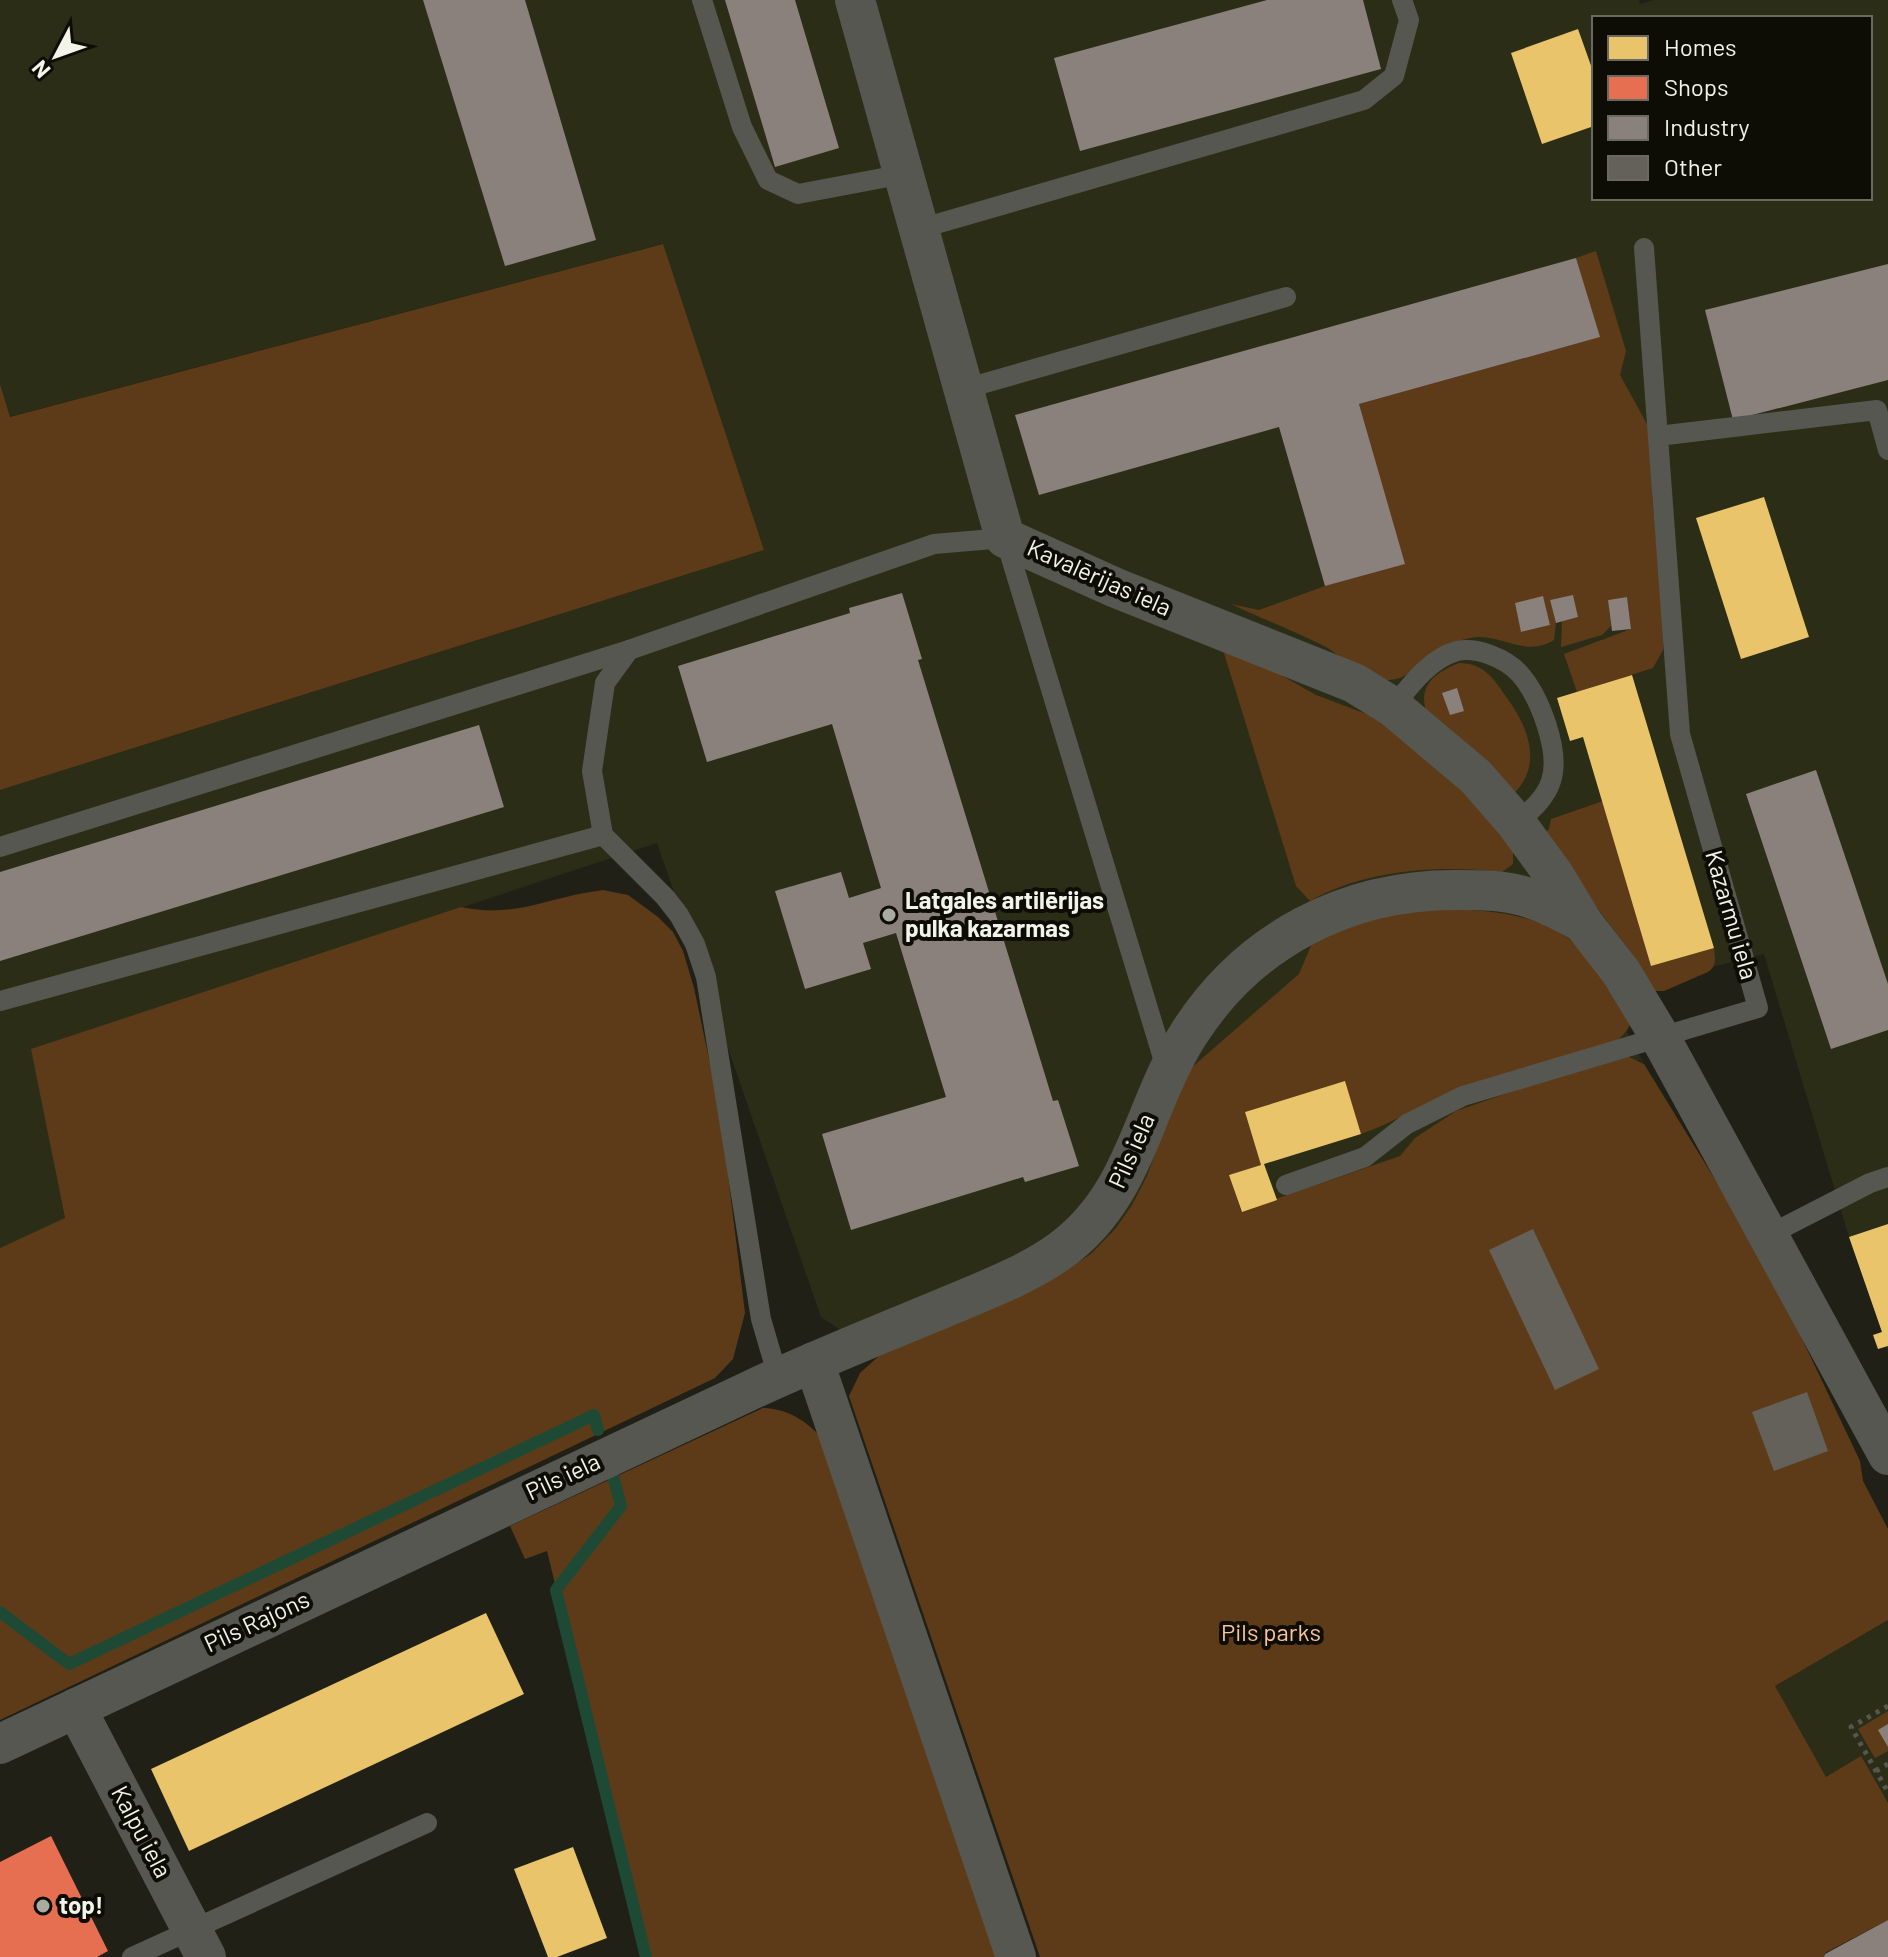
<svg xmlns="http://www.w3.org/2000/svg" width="1888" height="1957" viewBox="0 0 1888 1957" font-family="Barlow,sans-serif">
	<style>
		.built { fill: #2c2d16; fill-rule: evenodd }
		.green { fill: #5e3b18; fill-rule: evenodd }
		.homes { fill: #e9c46a }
		.shops { fill: #e76f51 }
		.industry { fill: #8a817c }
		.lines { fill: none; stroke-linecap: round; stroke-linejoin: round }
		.stream { stroke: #1e4a35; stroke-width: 12 }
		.building { fill: #64615a }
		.path { stroke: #565650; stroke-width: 5; stroke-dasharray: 4 6; stroke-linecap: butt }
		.lane { stroke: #565750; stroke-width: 20 }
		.street { stroke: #565750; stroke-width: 40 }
		.poi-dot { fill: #a9aaa0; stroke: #0d0d06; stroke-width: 3 }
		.labels { text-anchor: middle; stroke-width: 8; stroke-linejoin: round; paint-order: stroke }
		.street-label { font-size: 24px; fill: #f3f4e9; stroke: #0d0d06 }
		.poi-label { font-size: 24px; font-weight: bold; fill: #f3f4e9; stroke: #0d0d06; text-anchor: start }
		.park-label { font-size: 24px; fill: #f9c499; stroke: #0d0d06 }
	</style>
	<rect width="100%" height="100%" fill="#202017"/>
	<g class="built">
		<path d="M0,0H1639L1640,4L1653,0H1888V1350L1886,1346L1878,1349L1873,1335L1882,1332L1849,1237L1764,954L1651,982L1627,1032L1644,1064L1639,1060L1394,1164L879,1356L821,1317L657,843L32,1049L65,1219L0,1248V790L764,550L662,244L9,417L0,384ZM1594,18H1870V198H1594Z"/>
		<path d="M1888,1620V1889L1775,1686Z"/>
	</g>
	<g class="green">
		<path d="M663,244L764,550L0,790V384L10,417Z"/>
		<path d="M1596,251L1626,351L1620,375L1653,435L1656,455L1652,495L1664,637L1663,650L1653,668L1577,692L1564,654L1631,629L1627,597L1608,600L1611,626L1602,635L1561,647L1562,621L1578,617L1573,596L1550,600L1556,623L1554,640C1527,657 1504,636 1477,637C1463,638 1442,646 1431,654C1420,663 1410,676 1396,679C1391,680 1384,681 1378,680C1359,676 1343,657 1326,647C1295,631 1262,619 1231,604L1259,610L1325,586L1404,564L1359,404L1599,337L1576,258ZM1543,597L1550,625L1522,632L1515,603Z"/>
		<path d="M1224,653L1238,654L1265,666L1316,695L1369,715L1438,759L1513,845V864L1502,872C1438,865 1367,869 1310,901L1296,886Z"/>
		<path d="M1459,663C1484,663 1494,679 1507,698C1529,728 1544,767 1511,796L1428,716C1416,688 1433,673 1459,663Z"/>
		<path d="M1603,801L1651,966L1714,948C1715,958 1717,966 1708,972L1664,991H1654L1633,955L1542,835L1549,829L1551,819Z"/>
		<path d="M603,890L628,895L658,917L673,932L683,951L694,988L720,1111L745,1313L733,1359L715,1378L0,1720V1248L65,1218L31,1049L461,907C517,919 550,896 603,890Z"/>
		<path d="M1409,909C1474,910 1545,905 1592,960C1607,979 1618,1003 1630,1024C1621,1045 1600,1049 1580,1054C1532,1065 1483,1078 1439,1098C1412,1110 1388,1125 1361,1134L1345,1082L1245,1112L1261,1165L1230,1175L1241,1211L1400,1156L1415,1138L1456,1111L1572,1071L1629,1057L1644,1064L1765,1261L1860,1461L1863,1481L1888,1529V1620L1775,1686L1826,1777L1861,1756L1888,1803V1920L1825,1953L1824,1957H1040L849,1396L860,1373L879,1356L1052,1279L1091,1254L1116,1228L1132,1205L1147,1176L1171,1110L1191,1068L1299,974L1313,941L1317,937Z"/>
		<path d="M763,1408C792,1409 809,1424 828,1444L1000,1957H646L547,1551L525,1559L510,1526Z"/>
		<path d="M1888,1711V1751L1875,1758L1858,1729Z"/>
	</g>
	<g class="homes">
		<path d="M1578,29L1594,74V126L1542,144L1511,53Z"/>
		<path d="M1764,497L1809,637L1741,659L1696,518Z"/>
		<path d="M1632,675L1714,948L1651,966L1583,737L1570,741L1557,698Z"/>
		<path d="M1345,1081L1361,1134L1264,1164L1277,1200L1242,1212L1229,1175L1261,1165L1245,1112Z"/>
		<path d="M1888,1224V1346L1878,1349L1873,1335L1882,1332L1849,1237Z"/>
		<path d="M486,1613L524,1694L189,1851L151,1769Z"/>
		<path d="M573,1847L607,1938L557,1957H548L514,1869Z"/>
	</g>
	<path class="shops" d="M51,1836L108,1951L97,1957H0V1862Z"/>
	<g class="industry">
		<path d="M423,0H525L596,240L505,266Z"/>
		<path d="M725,0H795L839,148L775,167Z"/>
		<path d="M1267,0H1363L1381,69L1080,151L1054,58Z"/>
		<path d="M1576,258L1600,337L1359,404L1405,564L1325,586L1279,427L1039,495L1015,415Z"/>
		<path d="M1888,264V380L1733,420L1705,310Z"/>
		<path d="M902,593L922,659L918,660L1053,1101L1058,1100L1079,1166L1025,1182L1023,1177L851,1230L822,1134L946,1097L896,933L863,943L871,969L805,989L775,891L841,872L849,898L881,888L832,724L707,762L678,666L850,613L849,608Z"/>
		<path d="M1573,595L1578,617L1556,623L1550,600Z"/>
		<path d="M1543,596L1550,625L1521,632L1515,603Z"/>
		<path d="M1627,597L1631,629L1612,631L1608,600Z"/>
		<path d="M1457,688L1464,711L1450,715L1442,693Z"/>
		<path d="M479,725L504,807L0,961V872Z"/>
		<path d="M1816,770L1888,984V1030L1831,1049L1746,794Z"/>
		<path d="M1888,1724V1747L1878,1730Z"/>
		<path d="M1888,1920V1957H1824L1825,1954Z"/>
	</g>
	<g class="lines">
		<g class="stream">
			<path d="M613,1476L621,1506L556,1590L646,1957"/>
			<path d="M0,1612L69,1664L594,1415L598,1430"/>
		</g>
	</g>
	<g class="building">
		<path d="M1533,1229L1599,1369L1555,1390L1489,1250Z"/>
		<path d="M1807,1392L1828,1451L1774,1471L1752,1412Z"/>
	</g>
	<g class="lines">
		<g class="path">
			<path d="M1888,1706L1851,1727L1888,1792"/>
			<path d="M1876,1771L1888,1764"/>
		</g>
		<g class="lane">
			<path d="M702,0L742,127L768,180L798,194L904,174"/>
			<path d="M919,229L1364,100L1394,76L1409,20L1402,0"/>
			<path d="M964,389L1286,297"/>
			<path d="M1658,436L1877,410L1888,450"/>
			<path d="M1393,707C1409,687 1430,658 1457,651C1477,647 1505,658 1519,673C1539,695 1561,751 1551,781C1546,798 1530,812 1516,823"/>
			<path d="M0,847L629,650"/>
			<path d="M0,1001L603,835"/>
			<path d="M1286,1185L1365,1157L1407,1124L1463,1096L1758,1008L1680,734L1644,248"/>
			<path d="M1769,1235L1870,1183L1888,1177"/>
			<path d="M778,1377L761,1319L706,977L695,944L679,915L665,897L603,835L592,771L605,683L629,650L934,544L1005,538L1167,1071"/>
			<path d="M132,1957L427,1823"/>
		</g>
		<g class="street">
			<path d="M855,0L1005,538L1116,588L1354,683L1393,707L1476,777L1516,823L1554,875L1583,923L1621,972L1660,1037L1888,1455"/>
			<path d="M814,1362L1016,1957"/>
			<path d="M76,1708L206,1957"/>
			<path d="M0,1744C250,1625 500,1506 751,1390C813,1361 878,1335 941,1309C981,1292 1025,1276 1060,1251C1136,1196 1141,1110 1188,1035C1248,940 1347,889 1458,890C1479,890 1503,890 1523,896C1545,902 1564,912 1583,923"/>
		</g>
	</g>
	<g class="poi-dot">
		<circle cx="889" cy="915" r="8"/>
		<circle cx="43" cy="1906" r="8"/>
	</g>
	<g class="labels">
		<g class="street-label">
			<text transform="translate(1099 578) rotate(24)" y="8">Kavalērijas iela</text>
			<text transform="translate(1731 915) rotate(74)" y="8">Kazarmu iela</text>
			<text transform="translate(1132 1151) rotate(-66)" y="8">Pils iela</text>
			<text transform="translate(563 1477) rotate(-25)" y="8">Pils iela</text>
			<text transform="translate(257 1622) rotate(-25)" y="8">Pils Rajons</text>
			<text transform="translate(141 1832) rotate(62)" y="8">Kalpu iela</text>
		</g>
		<g class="poi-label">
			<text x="905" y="909">Latgales artilērijas<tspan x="905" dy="28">pulka kazarmas</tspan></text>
			<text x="59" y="1914">top!</text>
		</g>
		<g class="park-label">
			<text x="1271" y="1641">Pils parks</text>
		</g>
	</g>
	<rect x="1592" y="16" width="280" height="184" fill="#0d0d06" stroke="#696961" stroke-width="2"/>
	<rect x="1608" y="36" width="40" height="24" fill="#e9c46a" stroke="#696961" stroke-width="2"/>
	<text x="1664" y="56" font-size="24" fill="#f3f4e9">Homes</text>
	<rect x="1608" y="76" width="40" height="24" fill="#e76f51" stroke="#696961" stroke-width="2"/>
	<text x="1664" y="96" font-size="24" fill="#f3f4e9">Shops</text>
	<rect x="1608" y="116" width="40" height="24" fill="#8a817c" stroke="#696961" stroke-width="2"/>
	<text x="1664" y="136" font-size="24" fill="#f3f4e9">Industry</text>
	<rect x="1608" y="156" width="40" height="24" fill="#64615a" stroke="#696961" stroke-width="2"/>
	<text x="1664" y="176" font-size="24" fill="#f3f4e9">Other</text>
	<g transform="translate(56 56) rotate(229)" stroke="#0d0d06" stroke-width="6" paint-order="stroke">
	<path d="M0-6L14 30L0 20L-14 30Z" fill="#f3f4e9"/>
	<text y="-12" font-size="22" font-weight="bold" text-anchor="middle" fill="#f3f4e9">N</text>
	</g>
</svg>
